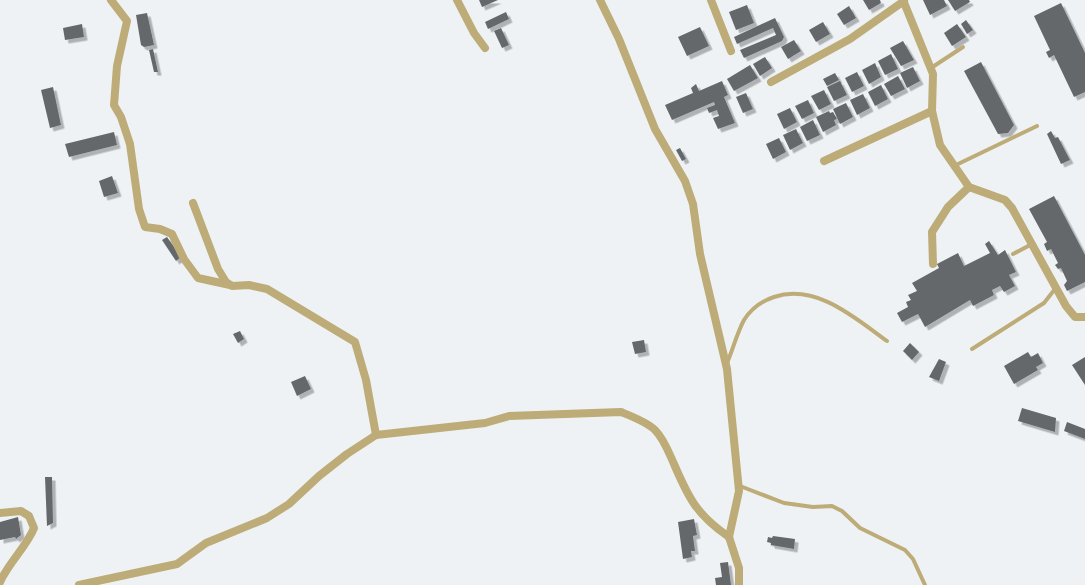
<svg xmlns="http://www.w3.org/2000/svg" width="1085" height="585" viewBox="0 0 1085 585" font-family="Overpass,sans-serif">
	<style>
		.building { fill: #65686b; filter: url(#shadow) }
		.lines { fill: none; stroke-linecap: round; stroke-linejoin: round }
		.lane { stroke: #bdac77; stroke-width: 4 }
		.street { stroke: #bdac77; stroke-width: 8 }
	</style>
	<defs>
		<filter id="shadow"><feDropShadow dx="3.5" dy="3.5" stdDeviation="0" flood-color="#0004"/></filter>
	</defs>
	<rect width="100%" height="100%" fill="#eef2f5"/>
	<g class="building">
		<path d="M479,0H498L482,7Z"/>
		<path d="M863,0H880L881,3L869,10Z"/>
		<path d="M923,0H944L947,6L930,15Z"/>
		<path d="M948,0H969L970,2L955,11Z"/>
		<path d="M1061,3L1085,53V92L1074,97L1054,55L1049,58L1046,52L1050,50L1034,16Z"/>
		<path d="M747,5L754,23L736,30L729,12Z"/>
		<path d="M849,6L856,18L844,25L837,14Z"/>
		<path d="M506,12L509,19L488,29L485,22Z"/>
		<path d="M147,13L154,45L144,47L141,45L136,15Z"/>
		<path d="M775,18L784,37L782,41L744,58L740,50L776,35L773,28L737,44L734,37Z"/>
		<path d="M966,20L973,30L967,34L961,24Z"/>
		<path d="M823,22L830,34L816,42L809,30Z"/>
		<path d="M82,24L84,37L65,40L63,28Z"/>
		<path d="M957,24L966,37L952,46L944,33Z"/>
		<path d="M700,27L709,46L687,56L678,37Z"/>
		<path d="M501,28L509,45L502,48L494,31Z"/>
		<path d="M794,40L801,51L788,59L781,47Z"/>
		<path d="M903,41L914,60L901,66L890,48Z"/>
		<path d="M153,49L158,72H154L149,50Z"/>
		<path d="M891,54L898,69L885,75L878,61Z"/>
		<path d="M765,57L772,68L760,76L753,64Z"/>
		<path d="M981,62L1014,125L1008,133L998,134L964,71Z"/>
		<path d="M875,63L881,77L869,84L862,70Z"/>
		<path d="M750,65L758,78L734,91L727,79Z"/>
		<path d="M913,67L920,81L907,88L900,73Z"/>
		<path d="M857,72L864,86L852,92L845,78Z"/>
		<path d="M835,73L839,80L827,86L823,79Z"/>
		<path d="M898,76L905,89L891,96L884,84Z"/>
		<path d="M722,81L728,95L724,97L735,123L718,129L713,118L719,116L717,110L709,113L707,108L715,105L714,102L672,120L665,105L693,93L691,88L696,84L699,91Z"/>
		<path d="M840,81L847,95L834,101L827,87Z"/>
		<path d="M881,85L888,99L875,106L868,92Z"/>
		<path d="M53,87L61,125L50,128L41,90Z"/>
		<path d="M824,90L831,104L819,110L811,96Z"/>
		<path d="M746,93L753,109L743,113L736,97Z"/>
		<path d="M863,94L870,108L857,115L850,100Z"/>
		<path d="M808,100L814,113L802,119L795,106Z"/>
		<path d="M846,103L853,117L840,124L833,109Z"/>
		<path d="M790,108L797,122L784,129L777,114Z"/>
		<path d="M829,111L830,113L833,112L837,119L834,120L836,125L823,132L816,117Z"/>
		<path d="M813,120L820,135L807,141L800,127Z"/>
		<path d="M796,129L803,143L790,150L783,135Z"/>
		<path d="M1051,131L1055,138L1058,137L1070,160L1061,164L1047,134Z"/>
		<path d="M114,132L117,145L69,157L65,144Z"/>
		<path d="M779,138L786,152L773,159L766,144Z"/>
		<path d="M680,148L686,159L682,161L676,150Z"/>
		<path d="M112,176L118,193L104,197L99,181Z"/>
		<path d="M1054,196L1085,255V282L1067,291L1064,285L1067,281L1061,268L1058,269L1055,265L1058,263L1051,249L1047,251L1044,244L1047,242L1029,209Z"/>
		<path d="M167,237L181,257L176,261L162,240Z"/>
		<path d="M989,241L998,255L1005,250L1016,272L1009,275L1015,286L1004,292L1000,286L992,290L994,295L973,306L970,300L925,327L918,314L902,322L897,313L908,307L906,302L911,300L908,295L917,291L912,283L939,268L937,264L958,253L964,266L990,253L985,244Z"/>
		<path d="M240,331L244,339L238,343L233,334Z"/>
		<path d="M644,340L646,352L635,354L632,342Z"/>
		<path d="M910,343L919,352L912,360L903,351Z"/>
		<path d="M1028,352L1031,357L1038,353L1043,363L1036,367L1038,370L1014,384L1004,366Z"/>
		<path d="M1085,357V385L1072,365Z"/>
		<path d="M939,359L946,362L939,381L929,377Z"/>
		<path d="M305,376L311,389L297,396L291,382Z"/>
		<path d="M1022,408L1056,418L1055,432L1018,421Z"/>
		<path d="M1067,422L1085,429V439L1064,431Z"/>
		<path d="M45,477H52L53,523L47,526Z"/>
		<path d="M18,517L21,535L16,539L15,537L0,540V522Z"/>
		<path d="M694,519L697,535L693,536L695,551H691L692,557L683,559L678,522Z"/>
		<path d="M773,536L795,539L794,549L771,545V543L767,542L768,537L772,538Z"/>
		<path d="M728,562L731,585H716L715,578L722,577L720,563Z"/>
	</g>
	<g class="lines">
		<g class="lane">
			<path d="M931,68L963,47"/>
			<path d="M956,165L1037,126"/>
			<path d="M1013,254L1032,244"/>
			<path d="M972,349L1044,303L1055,289"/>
			<path d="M727,363C733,349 737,333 744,320C751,309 762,301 774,297C816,283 855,318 887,341"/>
			<path d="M740,486L784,503L813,507L832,506L842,511L860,528L905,550L913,559L925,585"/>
		</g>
		<g class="street">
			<path d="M111,0L127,21L117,66L114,105L121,117L130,144L139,209L145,227L160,229L172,234L184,259L198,278L230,285"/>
			<path d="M457,0L474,33L485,48"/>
			<path d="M600,0L619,39L655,129L685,181L693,204L700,254L727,369L739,491L729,537L739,568V585"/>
			<path d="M711,0L731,51"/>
			<path d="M903,0L933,74L932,111L940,145L969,187L1005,200L1012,208L1066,306L1075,317H1085"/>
			<path d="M771,82L850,39L904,1"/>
			<path d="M824,161L932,111"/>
			<path d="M193,203L218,269L226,282L232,286L249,285L267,289L355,342L366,380L376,435"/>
			<path d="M933,264L932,232L948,207L969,187"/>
			<path d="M0,513L21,511L29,516L34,528C27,546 9,562 0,582"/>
			<path d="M79,585L177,564L206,543L267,518L289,504L319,476L347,454L376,435L485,423L509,416L621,412C631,416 647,422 655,430C664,439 669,453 674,464C689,499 697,515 729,537"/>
		</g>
	</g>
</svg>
